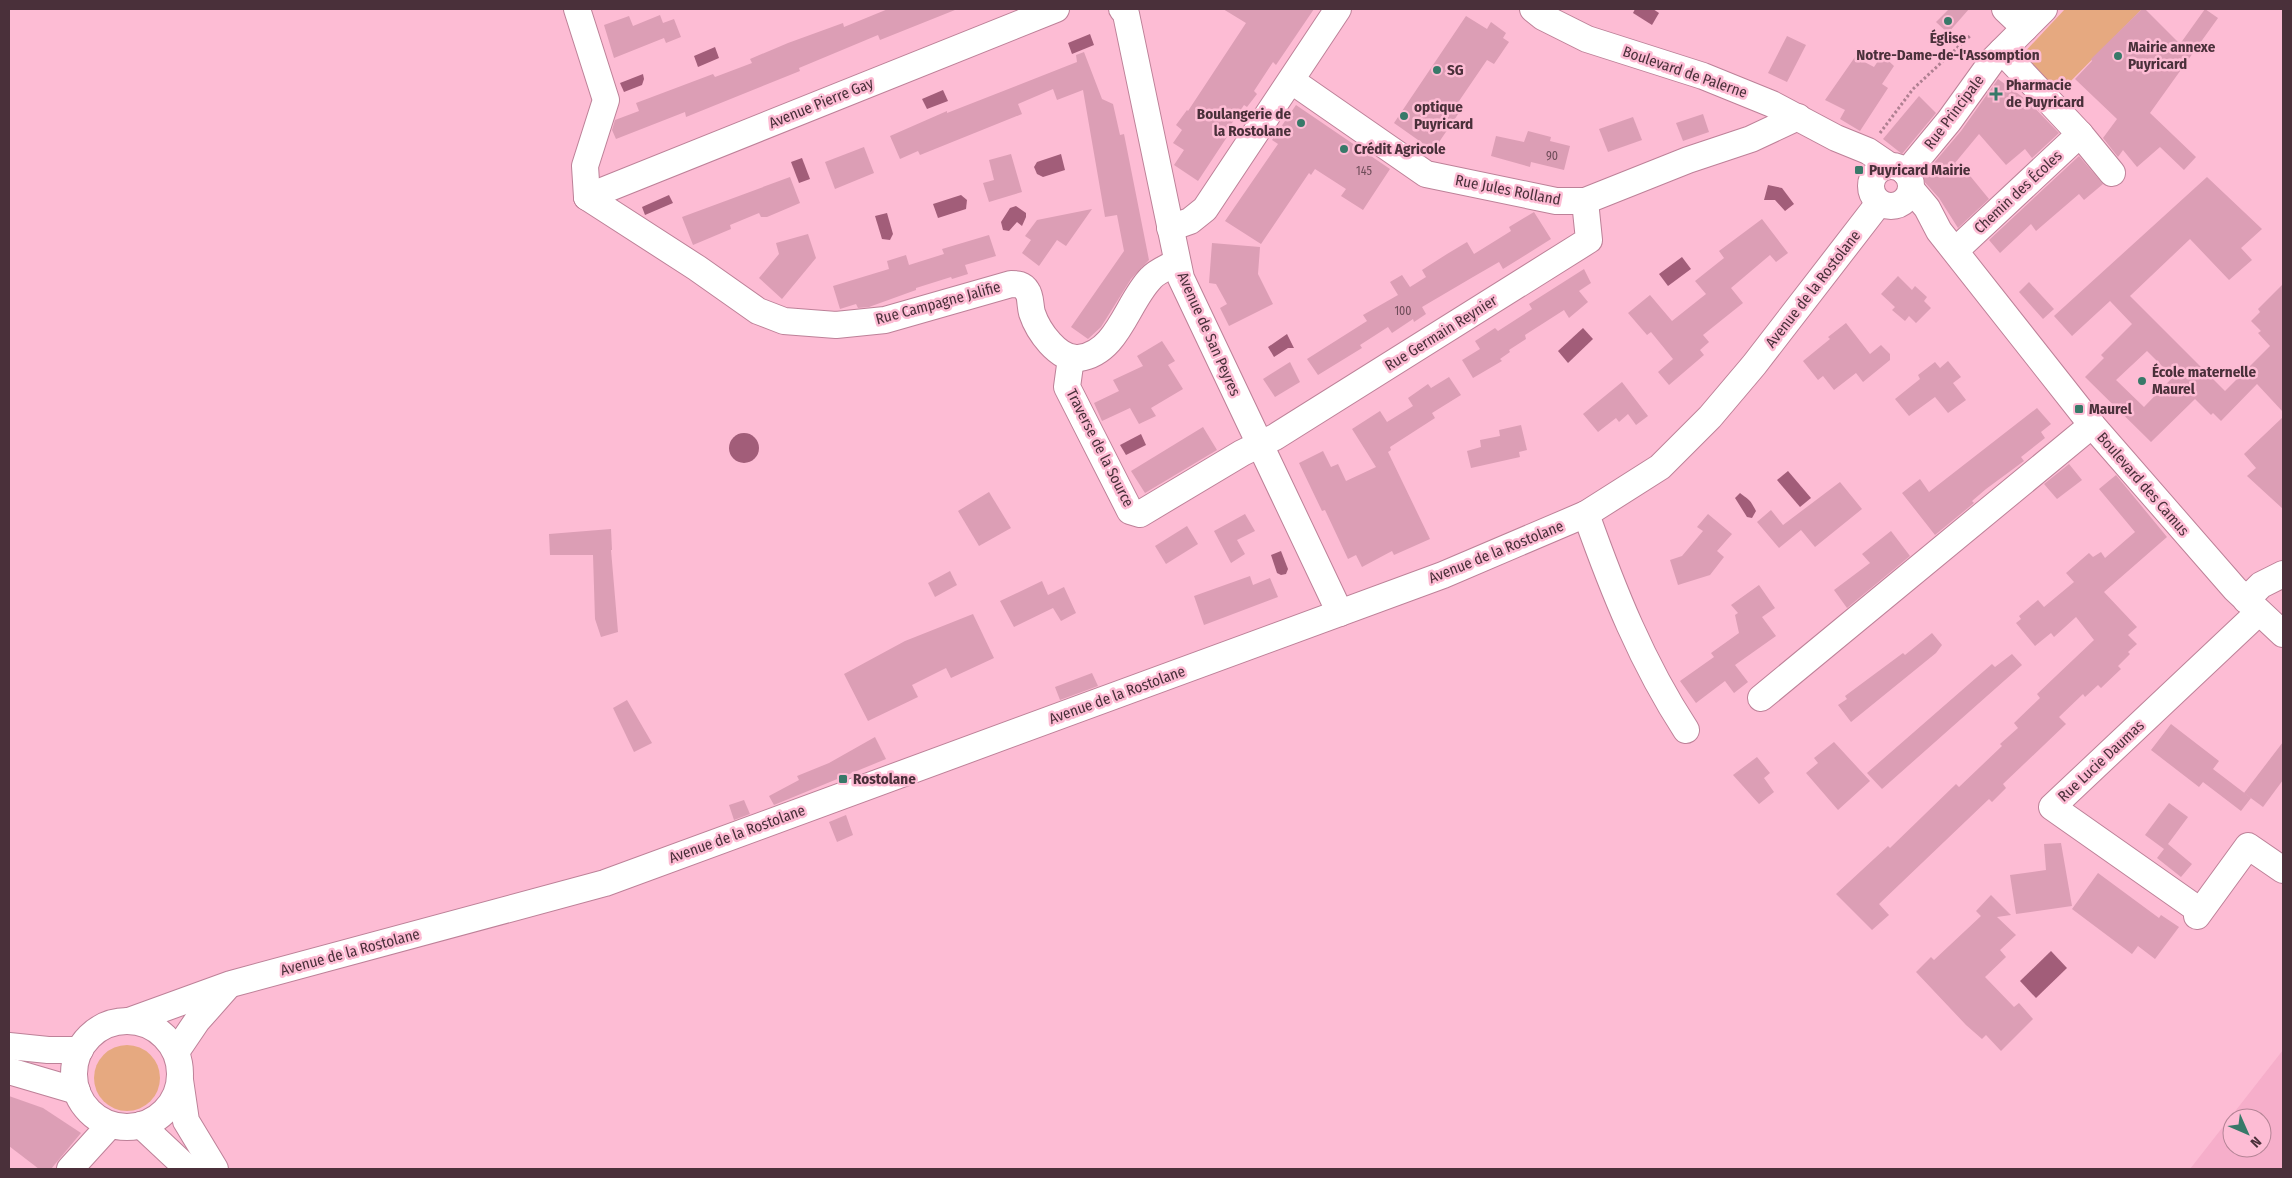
<svg xmlns="http://www.w3.org/2000/svg" width="2292" height="1178" viewBox="0 0 2292 1178" font-family="'Fira Sans Condensed',sans-serif">
	<style>
		.built { fill: #f6aeca; fill-rule: evenodd }
		.green { fill: #e6a980 }
		.water { fill: #a25d79 }
		.building { fill: #dc9eb5; fill-rule: evenodd }
		.lines { fill: none; stroke-linecap: round; stroke-linejoin: round }
		.minor-casing { stroke: #bd8198; stroke-width: 28 }
		.path { stroke: #af7f91; stroke-width: 3; stroke-dasharray: 2.5 2.5; stroke-linecap: butt }
		.minor { stroke: #fff; stroke-width: 26 }
		.poi-dot { fill: #387969; stroke: #fdbcd4; stroke-width: 2 }
		.labels { text-anchor: middle; stroke-width: 5; stroke-linejoin: round; paint-order: stroke }
		.number-label { font-size: 12px; fill: #6e4c59 }
		.poi-label { font-size: 15px; font-weight: bold; fill: #4a303a; stroke: #fdbcd4; text-anchor: start }
		.street-label { font-size: 15px; fill: #4a303a; stroke: #fdbcd4 }
	</style>
	<rect width="100%" height="100%" fill="#fdbcd4"/>
	<path class="built" d="M2283,1050V1169H2190ZM2232,1118H2262V1148H2232Z"/>
	<g class="green">
		<path d="M2065,9H2142L2057,95L2020,57Z"/>
		<circle cx="127" cy="1078" r="33"/>
	</g>
	<g class="water">
		<path d="M1635,9H1653L1659,13L1652,25L1633,13Z"/>
		<path d="M1090,34L1094,45L1072,54L1068,43Z"/>
		<path d="M715,47L719,58L698,67L694,56Z"/>
		<path d="M643,74L644,79L642,85L624,92L620,83Z"/>
		<path d="M943,90L948,101L927,109L922,99Z"/>
		<path d="M1061,154L1065,170L1043,177L1037,174L1034,167L1037,162Z"/>
		<path d="M802,158L810,179L799,183L791,162Z"/>
		<path d="M1768,185L1782,188L1794,204L1785,211L1775,200H1764Z"/>
		<path d="M669,195L673,203L645,215L642,207Z"/>
		<path d="M961,195L967,200L966,209L938,218L933,204Z"/>
		<path d="M1016,206L1026,213V217L1022,226L1017,222L1009,231L1003,230L1001,222L1010,208Z"/>
		<path d="M887,213L893,234L890,240L882,239L875,216Z"/>
		<path d="M1682,257L1691,269L1668,286L1659,274Z"/>
		<path d="M1583,328L1593,339L1568,363L1558,351Z"/>
		<path d="M1287,334L1294,348H1288L1274,357L1268,347Z"/>
		<circle cx="744" cy="448" r="15"/>
		<path d="M1141,434L1146,445L1126,455L1120,445Z"/>
		<path d="M1788,471L1811,498L1800,507L1777,480Z"/>
		<path d="M1740,493C1749,500 1750,499 1756,511L1752,518L1747,517L1735,498Z"/>
		<path d="M1281,551L1288,569L1286,574L1281,575L1277,573L1271,555Z"/>
		<path d="M2051,951L2067,968L2036,998L2020,981Z"/>
	</g>
	<g class="building">
		<path d="M888,9L955,10L880,40L878,35L799,68L800,71L686,117L685,112L616,139L612,130L615,120L639,111L636,103L713,74L715,77L752,63L750,59L788,43L843,23L844,27Z"/>
		<path d="M1223,9H1314L1276,65L1273,62L1254,91L1257,94L1247,107L1244,105L1224,135L1227,137L1198,181L1174,165L1184,150L1173,143L1182,130L1176,125L1187,110L1188,111L1246,23Z"/>
		<path d="M1949,9H1969L1948,33L1936,22Z"/>
		<path d="M2142,9H2145L2180,44L2205,9L2218,18L2150,113L2196,157L2184,170L2160,147L2137,167L2123,150L2118,157L2103,138L2117,119L2075,79L2092,61L2091,59Z"/>
		<path d="M660,15L663,23L674,19L681,37L666,43L664,38L614,58L604,25L629,16L633,26Z"/>
		<path d="M1466,16L1487,29L1491,22L1506,33L1503,38L1509,42L1494,64L1487,60L1457,104L1463,107L1437,145L1430,144L1428,147L1394,123Z"/>
		<path d="M1787,36L1806,45L1787,82L1768,73Z"/>
		<path d="M1084,52L1102,99L1113,104L1120,135L1124,134L1149,260L1131,279L1101,327L1088,339L1071,327L1124,251L1117,215L1105,217L1083,90L1057,100L1053,89L1018,104L1022,114L920,155L918,151L900,159L890,136L947,111V113L1077,62L1076,55Z"/>
		<path d="M1882,55L1894,66L1882,84L1888,88L1860,131L1840,119L1845,110L1825,100L1855,57L1874,67Z"/>
		<path d="M1998,79L2028,101L2059,133L2032,158L2025,149L2006,165L1979,134L1955,163L1971,177L1989,199L1958,228L1939,198L1921,178L1961,131Z"/>
		<path d="M1919,96L1936,113L1902,154L1883,139Z"/>
		<path d="M1296,105L1390,169L1363,210L1341,196L1346,189L1315,169L1311,175L1309,173L1261,244L1225,221L1278,144L1272,140Z"/>
		<path d="M1703,114L1709,132L1683,141L1676,123Z"/>
		<path d="M1633,117L1642,140L1608,152L1599,129Z"/>
		<path d="M1528,131L1551,137L1550,141L1570,146L1564,170L1531,162L1530,167L1491,156L1496,136L1524,142Z"/>
		<path d="M864,147L874,173L835,189L825,162Z"/>
		<path d="M1011,154L1022,192L989,202L983,183L994,180L989,160Z"/>
		<path d="M2079,156L2103,184L2084,200L2079,194L2036,231L2031,224L2000,253L1989,240Z"/>
		<path d="M790,177L800,203L767,217H761L759,213L730,225L731,229L693,245L682,217Z"/>
		<path d="M2207,177L2262,229L2241,248L2252,260L2229,280L2190,239L2130,296L2225,391L2270,346L2258,333L2261,331L2251,321L2260,312L2258,309L2283,284V412L2257,384L2221,421L2213,413L2211,415L2195,399L2151,442L2085,377L2104,358L2101,355L2132,324L2110,301L2072,336L2054,316ZM2147,351L2173,377L2144,407L2116,380Z"/>
		<path d="M1092,209L1066,246L1057,240L1039,266L1022,253L1031,240L1025,236L1037,220Z"/>
		<path d="M1534,212L1551,239L1503,269L1499,262L1473,277L1422,307L1426,314L1414,322L1413,319L1392,333L1388,327L1360,345L1362,348L1318,375L1307,359L1367,321L1363,315L1398,295L1390,282L1402,275L1410,287L1426,277L1422,270L1447,254L1467,242L1474,254L1511,231L1509,227Z"/>
		<path d="M1762,219L1788,253L1776,262L1770,255L1731,288L1743,303L1703,335L1709,342L1700,350L1704,355L1669,385L1658,372L1673,359L1651,332L1647,335L1628,313L1650,295L1672,321L1706,294L1695,281L1724,258L1719,251Z"/>
		<path d="M808,234L816,258L782,299L759,278L779,254L776,243Z"/>
		<path d="M989,235L996,256L965,265L968,274L952,279L951,277L916,288V290L869,307L858,308L856,304L840,309L833,286L889,269L887,261L906,255L909,265L944,254L942,249Z"/>
		<path d="M1212,243L1260,247L1258,274L1273,304L1229,326L1220,308L1227,304L1216,284L1209,283Z"/>
		<path d="M1584,269L1591,283L1579,291L1588,302L1569,318L1564,310L1525,335L1526,339L1509,350L1510,352L1500,359L1502,361L1473,378L1462,360L1480,349L1475,341L1495,328L1498,331L1532,309L1529,304Z"/>
		<path d="M1898,276L1912,290L1915,286L1927,297L1924,301L1931,308L1916,323L1909,316L1905,321L1892,310L1895,307L1881,294Z"/>
		<path d="M2029,282L2054,309L2043,319L2019,292Z"/>
		<path d="M1846,323L1870,354L1881,345L1890,354V360L1863,382L1856,373L1834,390L1823,376L1818,380L1803,361L1830,339L1828,337Z"/>
		<path d="M1162,341L1175,361L1168,365L1183,389L1151,408L1156,416L1139,424L1130,408L1102,421L1094,403L1119,391L1113,380L1143,366L1137,356Z"/>
		<path d="M1948,361L1961,377L1953,383L1966,400L1948,413L1935,397L1909,416L1895,399L1920,379L1918,375L1935,362L1940,368Z"/>
		<path d="M1290,362L1300,382L1275,397L1263,379Z"/>
		<path d="M1449,377L1461,395L1432,413L1435,418L1390,447L1391,450L1388,452L1430,539L1394,555L1392,551L1362,567L1356,555L1348,559L1325,510L1322,511L1299,463L1323,451L1331,467L1338,464L1346,481L1376,467L1352,429L1380,411L1387,422L1413,406L1408,398L1428,384L1431,388Z"/>
		<path d="M1622,382L1648,416L1636,425L1628,414L1619,422L1616,418L1598,432L1583,414Z"/>
		<path d="M2037,408L2051,424L2041,432L2045,438L2021,457L2024,461L1986,489L1972,501L1974,503L1935,535L1902,493L1920,479L1929,492Z"/>
		<path d="M2283,417V509L2247,476L2256,468L2244,454Z"/>
		<path d="M1521,425L1527,450L1519,452L1520,457L1471,468L1467,451L1481,447L1480,440L1500,436L1499,430Z"/>
		<path d="M1203,427L1217,450L1145,493L1131,471Z"/>
		<path d="M2069,464L2082,480L2057,499L2044,484Z"/>
		<path d="M2116,475L2167,537L2104,592L2137,627L2128,635L2137,644L2128,652L2130,654L2118,666L2121,669L2101,688L2098,685L2085,697L2083,694L2059,717L2066,724L2003,784L2006,788L1992,802L1989,799L1879,904L1889,915L1872,930L1836,894L1888,846L1890,848L1956,784L1959,787L2002,746L2000,744L2018,728L2014,723L2040,698L2037,694L2094,640L2076,617L2054,637L2051,633L2035,646L2016,623L2021,619L2019,616L2038,600L2044,607L2074,582L2066,573L2089,553L2093,557L2101,552L2105,558L2135,532L2099,489Z"/>
		<path d="M1840,482L1862,509L1815,547L1801,530L1779,548L1757,522L1771,510L1783,525Z"/>
		<path d="M989,492L1011,528L979,546L958,511Z"/>
		<path d="M1245,514L1255,531L1237,540L1245,554L1231,563L1214,531Z"/>
		<path d="M1708,514L1732,534L1717,551L1724,557L1710,575L1678,585L1670,560L1682,556L1703,531L1697,527Z"/>
		<path d="M1187,526L1198,544L1166,564L1155,546Z"/>
		<path d="M611,529L612,550H611L618,632L601,637L595,619L593,555H550L549,534Z"/>
		<path d="M1891,531L1910,556L1847,608L1834,590L1870,563L1862,554Z"/>
		<path d="M950,571L957,585L935,597L928,583Z"/>
		<path d="M1250,576L1253,585L1270,578L1278,597L1204,625L1194,596Z"/>
		<path d="M1042,581L1048,595L1064,587L1076,613L1061,621L1053,608L1014,627L1000,601Z"/>
		<path d="M1759,585L1775,608L1762,617L1776,636L1735,665L1748,682L1734,693L1725,681L1696,703L1680,681L1714,657L1711,653L1739,633L1735,615L1738,613L1731,605Z"/>
		<path d="M973,614L994,658L951,678L946,668L912,685L918,697L868,721L844,674L905,641Z"/>
		<path d="M1932,633L1942,645L1936,653L1851,722L1838,705L1847,699L1845,696L1903,653L1905,655Z"/>
		<path d="M2012,654L2022,665L1882,789L1867,773L1992,664L1995,667Z"/>
		<path d="M1092,673L1098,686L1060,700L1055,687Z"/>
		<path d="M627,700L652,743L634,752L613,708Z"/>
		<path d="M2171,724L2219,761L2213,769L2251,798L2241,811L2203,782L2199,787L2151,750Z"/>
		<path d="M875,737L886,759L774,805L769,796L799,780L797,776L829,763Z"/>
		<path d="M1834,742L1870,781L1838,810L1806,773L1818,763L1814,758Z"/>
		<path d="M2283,742V780L2263,807L2244,793Z"/>
		<path d="M1757,757L1770,773L1764,778L1774,792L1759,804L1733,775Z"/>
		<path d="M744,800L750,814L734,820L729,805Z"/>
		<path d="M2169,803L2188,817L2168,844L2192,864L2181,877L2157,858L2164,849L2145,835Z"/>
		<path d="M846,815L853,835L837,842L829,822Z"/>
		<path d="M2061,843L2072,906L2016,914L2010,875L2046,870L2044,844Z"/>
		<path d="M2098,873L2159,918L2161,915L2179,927L2155,959L2138,946L2132,954L2072,909Z"/>
		<path d="M1991,895L2011,915L1997,917L2016,935L2000,950L2006,957L1985,977L2014,1007L2019,1003L2033,1019L2001,1051L1986,1035L1982,1039L1966,1025L1916,972L1931,957L1934,960L1981,916L1976,911Z"/>
		<path d="M9,1096L43,1108L81,1133L51,1169H39L9,1146Z"/>
	</g>
	<g class="lines">
		<defs>
			<g id="minor">
				<path d="M577,9L606,100L585,166L587,197"/>
				<path d="M1122,9L1126,14L1181,278L1340,613"/>
				<path d="M1533,9L1543,17L1587,39L1703,76L1772,104L1836,138L1868,151L1890,166"/>
				<path d="M2005,9L2025,28"/>
				<path d="M1292,81L1426,174L1556,201H1585L1688,160L1751,139L1798,117"/>
				<path d="M2080,134L2112,173"/>
				<circle cx="1891" cy="186" r="20"/>
				<path d="M1906,173L1949,121L1993,60L2044,9"/>
				<path d="M1911,189L1927,208L1939,231L2092,425L2235,589L2283,634"/>
				<path d="M587,197L697,268L758,311L784,321L836,325L885,320L1011,284C1017,284 1023,284 1027,291C1031,296 1030,306 1032,313C1038,331 1058,360 1079,358C1118,353 1127,302 1151,278C1157,271 1169,267 1177,262"/>
				<path d="M587,197L1056,9"/>
				<path d="M1170,228L1190,221L1205,209L1338,9"/>
				<path d="M1956,250L2080,134L2002,51"/>
				<path d="M1071,358L1067,387L1130,511L1140,514L1242,453L1275,437L1589,240L1585,201"/>
				<path d="M1586,514C1613,590 1642,663 1686,730"/>
				<path d="M2246,600L2261,585L2283,574"/>
				<path d="M1761,698L2092,425"/>
				<path d="M2200,911L2052,807L2259,612"/>
				<path d="M2197,916L2248,846L2283,870"/>
				<path d="M129,1021L231,984L605,883L1443,575L1586,514L1660,467L1710,417L1754,365L1879,203"/>
				<circle cx="127" cy="1074" r="53"/>
				<path d="M9,1046L48,1050H80"/>
				<path d="M176,1052L197,1021L228,986"/>
				<path d="M9,1071L77,1091"/>
				<path d="M180,1080L186,1121L215,1169"/>
				<path d="M141,1125L188,1169"/>
				<path d="M70,1169L110,1125"/>
			</g>
		</defs>
		<use href="#minor" class="minor-casing"/>
		<path class="path" d="M1880,133L1913,89L1971,35"/>
		<use href="#minor" class="minor"/>
	</g>
	<g class="poi-dot">
		<circle cx="1948" cy="21" r="5"/>
		<circle cx="2118" cy="56" r="5"/>
		<circle cx="1437" cy="70" r="5"/>
		<path d="M1993.5 86.5h5v5h5v5h-5v5h-5v-5h-5v-5h5z"/>
		<circle cx="1404" cy="116" r="5"/>
		<circle cx="1301" cy="123" r="5"/>
		<circle cx="1344" cy="149" r="5"/>
		<rect x="1854" y="165" width="10" height="10" rx="2.5"/>
		<circle cx="2142" cy="381" r="5"/>
		<rect x="2074" y="404" width="10" height="10" rx="2.5"/>
		<rect x="838" y="774" width="10" height="10" rx="2.5"/>
	</g>
	<g class="labels">
		<g class="number-label">
			<text x="1552" y="160">90</text>
			<text x="1364" y="175">145</text>
			<text x="1403" y="315">100</text>
		</g>
		<g class="poi-label">
			<text x="1948" y="43" text-anchor="middle">Église<tspan x="1948" dy="17">Notre-Dame-de-l'Assomption</tspan></text>
			<text x="2128" y="52">Mairie annexe<tspan x="2128" dy="17">Puyricard</tspan></text>
			<text x="1447" y="75">SG</text>
			<text x="2006" y="90">Pharmacie<tspan x="2006" dy="17">de Puyricard</tspan></text>
			<text x="1414" y="112">optique<tspan x="1414" dy="17">Puyricard</tspan></text>
			<text x="1291" y="119" text-anchor="end">Boulangerie de<tspan x="1291" dy="17">la Rostolane</tspan></text>
			<text x="1354" y="154">Crédit Agricole</text>
			<text x="1869" y="175">Puyricard Mairie</text>
			<text x="2152" y="377">École maternelle<tspan x="2152" dy="17">Maurel</tspan></text>
			<text x="2089" y="414">Maurel</text>
			<text x="853" y="784">Rostolane</text>
		</g>
		<g class="street-label">
			<text transform="translate(1685 72) rotate(19)" y="5">Boulevard de Palerne</text>
			<text transform="translate(821 103) rotate(-22)" y="5">Avenue Pierre Gay</text>
			<text transform="translate(1954 112) rotate(-53)" y="5">Rue Principale</text>
			<text transform="translate(1508 190) rotate(11)" y="5">Rue Jules Rolland</text>
			<text transform="translate(2018 192) rotate(-43)" y="5">Chemin des Écoles</text>
			<text transform="translate(1813 289) rotate(-52)" y="5">Avenue de la Rostolane</text>
			<text transform="translate(938 303) rotate(-15)" y="5">Rue Campagne Jalifie</text>
			<text transform="translate(1441 333) rotate(-32)" y="5">Rue Germain Reynier</text>
			<text transform="translate(1209 334) rotate(66)" y="5">Avenue de San Peyres</text>
			<text transform="translate(1100 448) rotate(63)" y="5">Traverse de la Source</text>
			<text transform="translate(2143 484) rotate(49)" y="5">Boulevard des Camus</text>
			<text transform="translate(1496 552) rotate(-22)" y="5">Avenue de la Rostolane</text>
			<text transform="translate(1117 695) rotate(-20)" y="5">Avenue de la Rostolane</text>
			<text transform="translate(2101 761) rotate(-43)" y="5">Rue Lucie Daumas</text>
			<text transform="translate(737 834) rotate(-20)" y="5">Avenue de la Rostolane</text>
			<text transform="translate(350 952) rotate(-15)" y="5">Avenue de la Rostolane</text>
		</g>
	</g>
	<rect width="2292" height="1178" fill="none" stroke="#4a303a" stroke-width="20"/>
	<g transform="translate(2247 1133) rotate(135)"><circle r="24" fill="#fdbcd4" stroke="#b58496"/>
	<path d="M0-4L9 19L0 12L-9 19Z" fill="#387969"/>
	<text y="-8" font-size="14" font-weight="bold" text-anchor="middle" fill="#4a303a">N</text>
	</g>
</svg>
